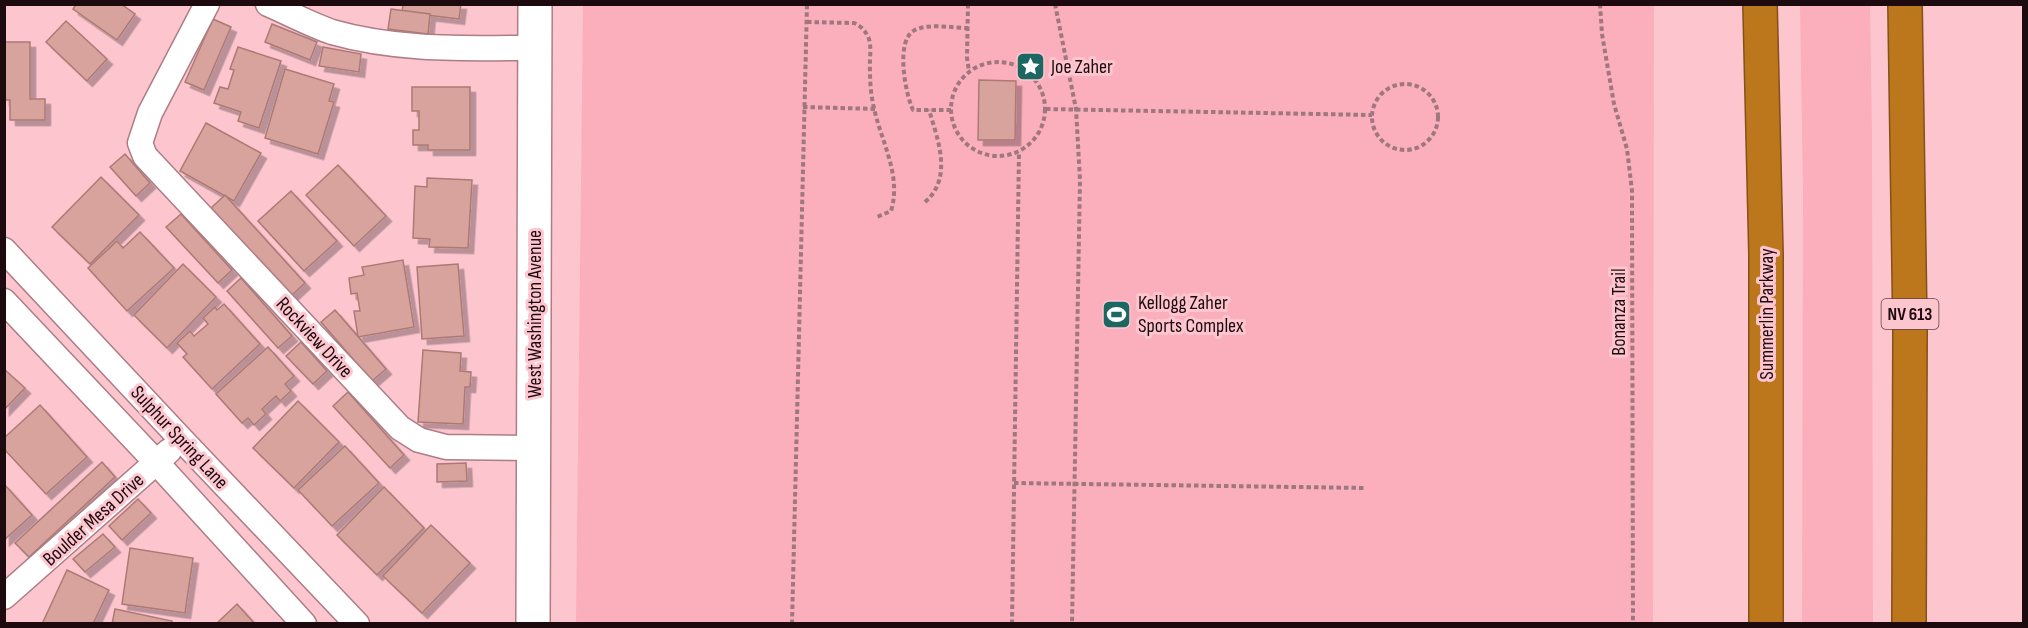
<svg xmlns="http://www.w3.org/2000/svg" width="2028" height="628" viewBox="0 0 2028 628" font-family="'Sofia Sans Condensed',sans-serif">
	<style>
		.green { fill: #fbafbd }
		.building { fill: #d8a39c; stroke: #ac7a74; stroke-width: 1.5; filter: url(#shadow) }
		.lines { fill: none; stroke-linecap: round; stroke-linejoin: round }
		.street-casing { stroke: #ae7c85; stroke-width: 27 }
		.secondary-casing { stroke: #ae7c85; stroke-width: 36 }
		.highway-casing { stroke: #845118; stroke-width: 36 }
		.path { stroke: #9f777e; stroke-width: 4; stroke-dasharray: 4.5 3; stroke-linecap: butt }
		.street { stroke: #fff; stroke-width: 24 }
		.secondary { stroke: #fff; stroke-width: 33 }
		.highway { stroke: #bc771d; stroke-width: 33 }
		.labels { text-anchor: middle; stroke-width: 6; stroke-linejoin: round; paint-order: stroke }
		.shield { fill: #fdc6cf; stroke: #604248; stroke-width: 1.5 }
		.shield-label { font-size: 18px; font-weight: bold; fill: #1c0a0e }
		.poi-label { font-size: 20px; fill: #1c0a0e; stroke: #fdc6cf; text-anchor: start }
		.street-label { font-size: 20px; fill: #1c0a0e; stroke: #fdc6cf }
	</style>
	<defs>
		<filter id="shadow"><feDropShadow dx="5.5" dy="5.5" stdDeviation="0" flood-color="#0004"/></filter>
	</defs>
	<rect width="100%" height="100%" fill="#fdc6cf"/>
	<g class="green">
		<path d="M583,5H1654L1653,623L576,624Z"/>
		<path d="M1800,5H1870L1872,133L1873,623H1802L1803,191Z"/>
	</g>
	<g class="building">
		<path d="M76,4H121L135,14L117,40L73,9Z"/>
		<path d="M403,4H461L459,19L402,12Z"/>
		<path d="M391,9L430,14L428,34L388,29Z"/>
		<path d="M213,19L231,27L204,90L185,82Z"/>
		<path d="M66,21L107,59L87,81L46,42Z"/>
		<path d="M272,24L317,42L310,60L265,42Z"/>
		<path d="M4,42H30V99H45V120H10V100H4Z"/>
		<path d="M238,47L281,61L259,128L238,121L241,112L214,103L220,87L228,89L234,70L230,69Z"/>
		<path d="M323,47L361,54L359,72L319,66Z"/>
		<path d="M285,69L334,84L329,101L334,102L318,154L265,138Z"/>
		<path d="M979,80L1016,81L1015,140H978Z"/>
		<path d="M412,87H470V150H428V145H413V130H419V111H412Z"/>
		<path d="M206,123L261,153L234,201L180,171Z"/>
		<path d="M125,154L150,183L136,196L110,167Z"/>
		<path d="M338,165L386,216L354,246L306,195Z"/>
		<path d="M101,177L139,215L90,264L52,227Z"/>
		<path d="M427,178L472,180L468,248L429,247L430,239L413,238L415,186L427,187Z"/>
		<path d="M291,191L337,241L304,271L258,221Z"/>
		<path d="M225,195L305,283L291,296L211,208Z"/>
		<path d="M181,214L232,270L218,283L166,227Z"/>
		<path d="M140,232L174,268L127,311L88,268L117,241L123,248Z"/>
		<path d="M403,260L414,327L358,337L354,311H360L357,293L351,294L349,278L364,275L362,267Z"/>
		<path d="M183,264L216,297L167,348L134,315Z"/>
		<path d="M458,264L464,336L422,339L417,267Z"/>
		<path d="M241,278L292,336L278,348L227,291Z"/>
		<path d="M224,304L260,344L212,389L183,357L187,354L177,343L190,331L194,336L208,324L203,318L215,307L217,310Z"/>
		<path d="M335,310L386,369L372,381L321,322Z"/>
		<path d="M301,342L327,371L313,384L286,356Z"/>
		<path d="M268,347L294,376L285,384L291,391L280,401L276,396L262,409L266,414L254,425L248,418L242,423L216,394Z"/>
		<path d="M423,350L461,353L460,371L471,372L470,387H465L463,424L418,422Z"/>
		<path d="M4,369L25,388L4,410Z"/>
		<path d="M348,392L404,455L390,468L333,406Z"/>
		<path d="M298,401L339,442L294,488L253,448Z"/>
		<path d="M40,405L87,457L46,494L4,449V438Z"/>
		<path d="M345,446L379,483L332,526L298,490Z"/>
		<path d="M102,462L115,477L29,557L15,543Z"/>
		<path d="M466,463L467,481L437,482V464Z"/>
		<path d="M4,484L32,515L4,540Z"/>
		<path d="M384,487L424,528L377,575L337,535Z"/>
		<path d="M138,499L151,513L122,540L109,526Z"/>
		<path d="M431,525L470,563L422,613L383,576Z"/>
		<path d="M103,534L115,547L85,572L73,559Z"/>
		<path d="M130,548L193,558L185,613L122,604Z"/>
		<path d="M67,570L109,590L93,624H42Z"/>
		<path d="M237,604L255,624H216Z"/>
		<path d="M115,609L172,621V624H112Z"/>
	</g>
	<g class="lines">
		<defs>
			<g id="street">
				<path d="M207,4L150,113L140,143L145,156L400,428L419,440L446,447L533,448"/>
				<path d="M268,4C289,13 311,25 332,32C398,51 467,48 535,48"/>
				<path d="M4,250L182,440L357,624"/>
				<path d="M4,301L156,462L304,624"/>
				<path d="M4,597L169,451"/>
			</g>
			<path id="secondary" d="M533,624L535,4"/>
			<g id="highway">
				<path d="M1760,4L1766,255V624"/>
				<path d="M1905,4L1910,330L1909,624"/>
			</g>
		</defs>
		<use href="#street" class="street-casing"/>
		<use href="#secondary" class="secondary-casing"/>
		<use href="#highway" class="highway-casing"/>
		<g class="path">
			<path d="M968,4L967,58L969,71"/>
			<path d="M1055,4L1076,109L1080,180L1072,624"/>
			<path d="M1600,4L1602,34L1614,104L1627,149L1632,191L1633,624"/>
			<path d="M807,22L854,23C861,26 866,31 869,39C872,50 869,60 870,71C870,83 871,96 874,108C881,141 902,176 891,211L877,217"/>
			<circle cx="998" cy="109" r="47"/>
			<circle cx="1405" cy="117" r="33"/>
			<path d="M803,107L877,109"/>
			<path d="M1046,109L1372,115"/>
			<path d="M951,110H913C905,93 895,39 915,30C930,23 952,28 968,28"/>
			<path d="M925,202C953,178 938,140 929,110"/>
			<path d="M1014,483L1366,488"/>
			<path d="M792,624L807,4"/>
			<path d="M1012,624L1019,152"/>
		</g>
		<use href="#street" class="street"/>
		<use href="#secondary" class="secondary"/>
		<use href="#highway" class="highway"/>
	</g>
	<defs>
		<symbol id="sight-square" viewBox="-11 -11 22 22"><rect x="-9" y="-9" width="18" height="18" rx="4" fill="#1c6761" stroke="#fdc6cf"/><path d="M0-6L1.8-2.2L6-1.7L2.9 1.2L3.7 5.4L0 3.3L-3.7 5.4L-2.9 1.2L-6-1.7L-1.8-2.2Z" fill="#fff"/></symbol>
		<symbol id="stadium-square" viewBox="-11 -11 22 22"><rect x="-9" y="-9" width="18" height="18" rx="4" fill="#1c6761" stroke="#fdc6cf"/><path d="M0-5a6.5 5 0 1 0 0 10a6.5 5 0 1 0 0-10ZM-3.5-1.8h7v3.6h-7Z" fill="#fff"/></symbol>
	</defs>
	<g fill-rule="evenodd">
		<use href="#sight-square" x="1014" y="50" width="33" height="33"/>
		<use href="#stadium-square" x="1100" y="298" width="33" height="33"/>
	</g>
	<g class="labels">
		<rect class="shield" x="1881.5" y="299" width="57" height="30" rx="4.5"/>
		<g class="shield-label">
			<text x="1910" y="320">NV 613</text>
		</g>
		<g class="poi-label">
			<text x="1051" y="73">Joe Zaher</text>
			<text x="1138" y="309">Kellogg Zaher<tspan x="1138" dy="23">Sports Complex</tspan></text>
		</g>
		<g class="street-label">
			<text transform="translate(1618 312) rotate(-90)" y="7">Bonanza Trail</text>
			<text transform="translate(534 314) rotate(-90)" y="7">West Washington Avenue</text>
			<text transform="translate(1766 314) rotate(-90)" y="7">Summerlin Parkway</text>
			<text transform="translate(315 337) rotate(47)" y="7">Rockview Drive</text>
			<text transform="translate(180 437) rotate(47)" y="7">Sulphur Spring Lane</text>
			<text transform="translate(93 519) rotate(-42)" y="7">Boulder Mesa Drive</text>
		</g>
	</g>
	<rect width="2028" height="628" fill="none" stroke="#1c0a0e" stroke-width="12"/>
</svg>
